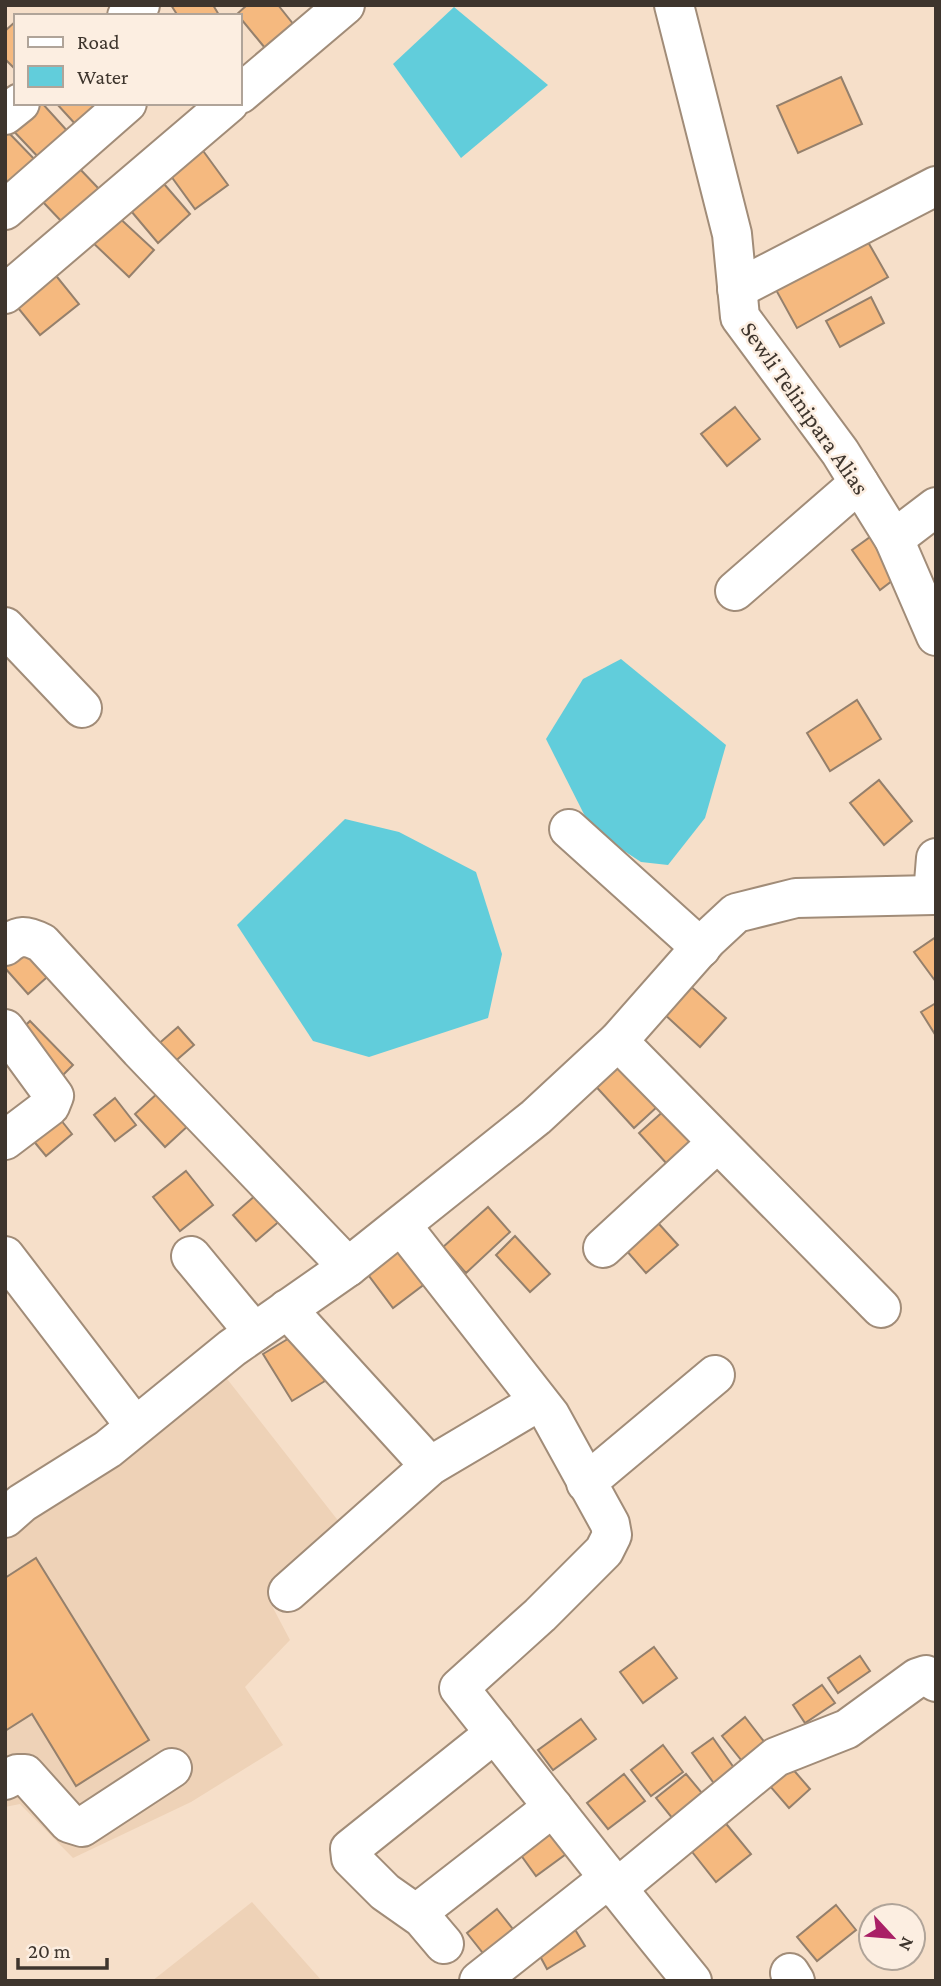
<svg xmlns="http://www.w3.org/2000/svg" width="941" height="1986" viewBox="0 0 941 1986" font-family="'Crimson Pro',serif">
	<style>
		.built { fill: #eed2b7 }
		.water { fill: #61cddb }
		.building { fill: #f5b97f; stroke: #95806c; stroke-width: 2 }
		.lines { fill: none; stroke-linecap: round; stroke-linejoin: round }
		.minor-casing { stroke: #a18c78; stroke-width: 42 }
		.minor { stroke: #fff; stroke-width: 38 }
		.labels { text-anchor: middle; stroke-width: 5; stroke-linejoin: round; paint-order: stroke }
		.street-label { font-size: 24px; fill: #3e352d; stroke: #fceee1 }
	</style>
	<rect width="100%" height="100%" fill="#f6dfc9"/>
	<g class="built">
		<path d="M224,1375L347,1532L271,1604L290,1640L245,1687L283,1745L191,1802L73,1858L20,1804L5,1807V1540L52,1501Z"/>
		<path d="M252,1902L322,1981H152Z"/>
	</g>
	<g class="water">
		<path d="M454,7L548,85L461,158L393,64Z"/>
		<path d="M621,659L726,745L705,818L668,865L641,862L592,830L546,739L583,679Z"/>
		<path d="M345,819L399,832L476,872L502,954L488,1018L369,1057L313,1041L237,925Z"/>
	</g>
	<g class="building">
		<path d="M171,5H213L219,15L178,16Z"/>
		<path d="M247,5H278L294,25L265,48L237,14Z"/>
		<path d="M16,21V70L5,59V31Z"/>
		<path d="M841,77L862,124L798,153L777,106Z"/>
		<path d="M27,103H42L70,134L41,160L6,123Z"/>
		<path d="M56,103H104L78,127Z"/>
		<path d="M7,131L39,164L14,188L5,179V133Z"/>
		<path d="M201,148L228,185L195,209L168,172Z"/>
		<path d="M78,167L100,190L63,223L42,201Z"/>
		<path d="M158,177L190,214L158,243L126,205Z"/>
		<path d="M114,213L154,250L129,277L89,239Z"/>
		<path d="M860,228L888,277L797,328L770,279Z"/>
		<path d="M49,267L79,304L40,335L10,298Z"/>
		<path d="M871,297L884,323L840,347L826,321Z"/>
		<path d="M735,407L760,439L727,466L701,434Z"/>
		<path d="M877,532L905,571L880,590L852,550Z"/>
		<path d="M857,700L881,739L830,771L807,733Z"/>
		<path d="M879,780L912,821L884,845L850,803Z"/>
		<path d="M23,936L54,971L28,994L5,968V951Z"/>
		<path d="M936,937V982L914,952Z"/>
		<path d="M687,983L726,1018L700,1047L662,1012Z"/>
		<path d="M936,1003V1036L921,1012Z"/>
		<path d="M30,1021L73,1065L48,1090L5,1045Z"/>
		<path d="M178,1027L194,1045L172,1064L156,1046Z"/>
		<path d="M614,1058L658,1106L634,1128L590,1080Z"/>
		<path d="M160,1091L190,1124L165,1147L135,1114Z"/>
		<path d="M115,1098L136,1125L115,1141L94,1115Z"/>
		<path d="M667,1108L694,1139L667,1164L639,1133Z"/>
		<path d="M53,1110L72,1134L46,1156L27,1133Z"/>
		<path d="M186,1171L213,1205L180,1231L153,1197Z"/>
		<path d="M265,1187L288,1214L256,1241L233,1215Z"/>
		<path d="M488,1207L510,1232L466,1273L443,1247Z"/>
		<path d="M650,1214L678,1245L646,1273L619,1242Z"/>
		<path d="M515,1236L550,1274L530,1292L496,1255Z"/>
		<path d="M395,1243L426,1283L393,1308L363,1268Z"/>
		<path d="M296,1334L325,1381L292,1401L263,1354Z"/>
		<path d="M36,1558L149,1740L76,1786L32,1714L5,1731V1578Z"/>
		<path d="M654,1647L677,1678L643,1703L620,1672Z"/>
		<path d="M860,1656L870,1671L838,1693L828,1678Z"/>
		<path d="M822,1685L835,1703L805,1723L793,1705Z"/>
		<path d="M745,1717L769,1748L746,1766L722,1736Z"/>
		<path d="M581,1719L596,1739L553,1770L538,1750Z"/>
		<path d="M713,1738L739,1775L718,1789L692,1753Z"/>
		<path d="M663,1745L683,1772L651,1796L631,1770Z"/>
		<path d="M784,1759L810,1789L789,1808L763,1778Z"/>
		<path d="M624,1774L645,1801L608,1829L587,1803Z"/>
		<path d="M686,1774L707,1799L677,1824L656,1798Z"/>
		<path d="M556,1817L577,1846L536,1876L515,1847Z"/>
		<path d="M723,1820L751,1854L716,1882L689,1848Z"/>
		<path d="M836,1905L856,1930L817,1961L797,1937Z"/>
		<path d="M497,1909L520,1938L490,1962L467,1933Z"/>
		<path d="M571,1923L585,1946L547,1969L534,1945Z"/>
	</g>
	<g class="lines">
		<defs>
			<g id="minor">
				<path d="M674,5L732,234L740,317L840,452L894,539L936,636"/>
				<path d="M127,16L140,5"/>
				<path d="M240,94L345,5"/>
				<path d="M5,115L20,103"/>
				<path d="M5,210L127,103"/>
				<path d="M737,289L936,186"/>
				<path d="M5,294L229,103"/>
				<path d="M894,539L936,507"/>
				<path d="M735,591L859,483"/>
				<path d="M5,627L82,708"/>
				<path d="M569,829L701,948"/>
				<path d="M933,895L936,858"/>
				<path d="M5,946C19,934 26,935 42,943L140,1050L348,1267"/>
				<path d="M5,1029L54,1096L50,1106L5,1140"/>
				<path d="M618,1041L881,1308"/>
				<path d="M402,1226L550,1415L610,1524L612,1535L604,1551L540,1615L459,1688C537,1786 612,1884 692,1981"/>
				<path d="M603,1248L717,1143"/>
				<path d="M5,1256L135,1426"/>
				<path d="M191,1256L254,1332"/>
				<path d="M287,1309L430,1466"/>
				<path d="M586,1483L715,1375"/>
				<path d="M5,1518L22,1503L108,1449L232,1348L348,1267L536,1117L618,1041L708,939L736,913L796,898L933,895"/>
				<path d="M288,1592L430,1466L538,1402"/>
				<path d="M5,1780L17,1774H25L69,1823L82,1827L172,1768"/>
				<path d="M616,1889L776,1757L847,1729L917,1678L926,1675L936,1682"/>
				<path d="M417,1913L553,1807"/>
				<path d="M444,1944L422,1918L385,1892L351,1858L350,1849L495,1733"/>
				<path d="M790,1973L795,1981"/>
				<path d="M479,1981L608,1879"/>
			</g>
		</defs>
		<use href="#minor" class="minor-casing"/>
		<use href="#minor" class="minor"/>
	</g>
	<g class="labels">
		<g class="street-label">
			<text transform="translate(805 408) rotate(55)" y="8">Sewli Telinipara Alias</text>
		</g>
	</g>
	<rect width="941" height="1986" fill="none" stroke="#3e352d" stroke-width="14"/>
	<rect x="14" y="14" width="228" height="91" fill="#fceee1" stroke="#b0a499" stroke-width="2"/>
	<rect x="28" y="37" width="35" height="10" fill="#ffffff" stroke="#b0a499" stroke-width="2"/>
	<text x="77" y="49" font-size="21" fill="#3e352d">Road</text>
	<rect x="28" y="66" width="35" height="21" fill="#61cddb" stroke="#b0a499" stroke-width="2"/>
	<text x="77" y="84" font-size="21" fill="#3e352d">Water</text>
	<g transform="translate(892 1937) rotate(116)"><circle r="33" fill="#fceee1" stroke="#b0a499" stroke-width="2"/>
	<path d="M0-5L12 26L0 18L-12 26Z" fill="#a92066"/>
	<text y="-10" font-size="19" font-weight="bold" text-anchor="middle" fill="#3e352d">N</text>
	</g>
	<path d="M18 1958v10h89v-10" fill="none" stroke="#3e352d" stroke-width="3.5"/>
	<text x="28" y="1958" font-size="21" fill="#3e352d" stroke="#fceee1" stroke-width="5" paint-order="stroke">20 m</text>
</svg>
